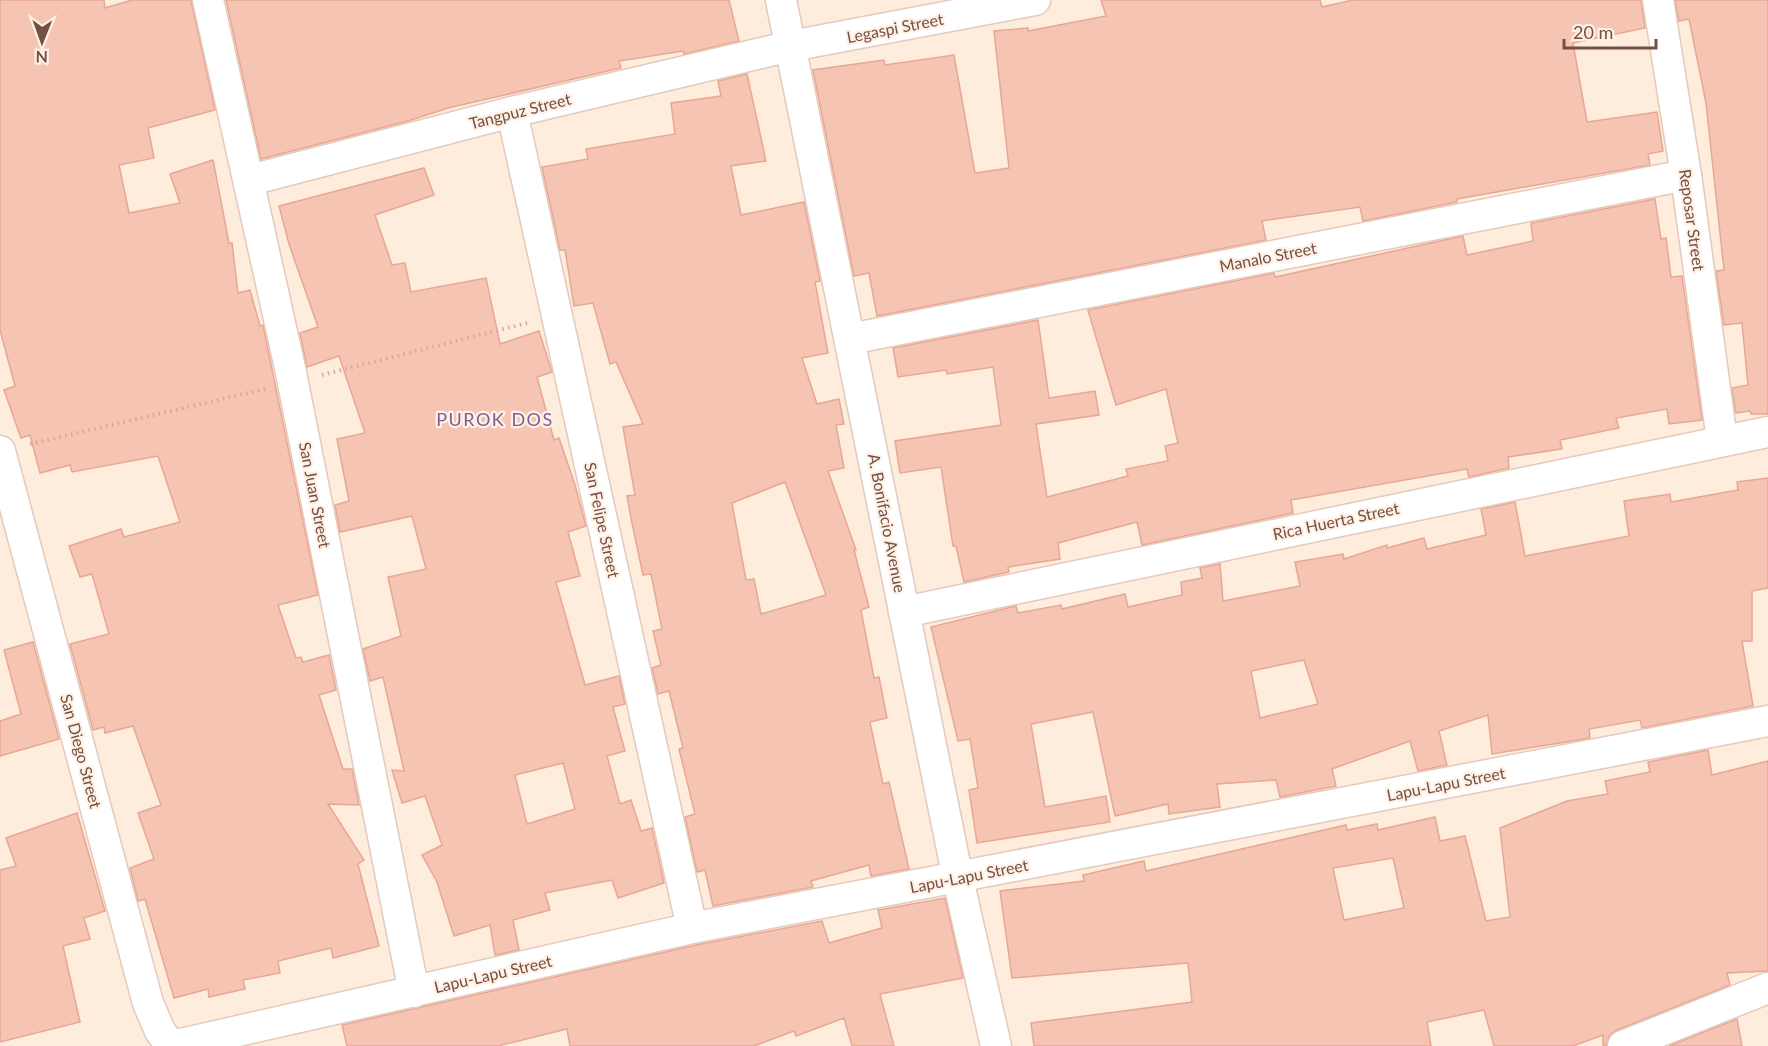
<svg xmlns="http://www.w3.org/2000/svg" width="1768" height="1046" viewBox="0 0 1768 1046" font-family="Lato,sans-serif">
	<style>
		.building { fill: #f5c4b3; stroke: #e8a792; stroke-width: 1.5; fill-rule: evenodd }
		.lines { fill: none; stroke-linecap: round; stroke-linejoin: round }
		.minor-casing { stroke: #e4c9bc; stroke-width: 33 }
		.path { stroke: #d9a797; stroke-width: 4; stroke-dasharray: 1.5 4.5; stroke-linecap: butt }
		.minor { stroke: #fff; stroke-width: 30 }
		.labels { text-anchor: middle; stroke-width: 4.5; stroke-linejoin: round; paint-order: stroke }
		.street-label { font-size: 16px; fill: #744f44; stroke: #fff1e5 }
		.neighbourhood-label { font-size: 18px; letter-spacing: 1.5px; fill: #7d5f98; stroke: #fff1e5 }
	</style>
	<rect width="100%" height="100%" fill="#feecdd"/>
	<g class="building">
		<path d="M0,0H104L105,8L132,0H191L215,110L148,128L154,158L119,165L129,213L180,203L170,174L213,160L229,243H232L238,293L250,290L260,326L263,325L318,595L278,605L296,658L301,657L303,662L329,655L336,690L319,695L343,769H352L359,805L328,804L364,860L358,864L379,946L333,958L331,948L278,961L280,973L243,980L245,989L209,997L208,989L174,998L145,899L138,901L130,868L154,859L138,813L161,805L133,726L105,733L104,727L93,730L70,644L109,634L92,574L80,577L69,546L121,529L124,537L180,522L158,456L72,472L70,465L40,473L30,435L21,438L4,390L15,386L0,330Z"/>
		<path d="M226,0H729L739,41L684,54L683,51L619,61L621,68L448,108L408,121L261,159Z"/>
		<path d="M1101,0H1320L1322,7L1353,0H1641L1645,28L1573,43L1587,122L1657,112L1663,151L1648,154L1650,165L1457,199V202L1363,221L1360,207L1262,221L1266,240L877,316L869,273L854,276L813,70L884,60L885,65L954,55L975,173L1009,168L994,31L1028,28V31L1106,16Z"/>
		<path d="M1675,0H1768V414H1751L1750,411L1736,413L1732,388L1748,385L1742,323L1724,325L1716,271L1724,270L1706,103L1689,19L1679,21Z"/>
		<path d="M747,74L766,161L731,166L741,215L804,202L820,281L815,282L828,353L802,358L817,404L839,399L844,424L836,425L844,468L828,471L856,550H854L869,607L861,610L874,678L879,677L887,718L870,722L883,784L889,782L909,869L871,876L869,865L811,881L813,887L713,906L705,870L697,872L685,817L695,814L679,749L683,748L669,691L658,694L652,668L661,665L653,631L662,629L651,574L643,575L632,523L627,496L635,495L623,427L643,424L616,362L610,364L593,303L574,306L565,250H560L542,167L588,159L586,149L675,134L671,103L721,96L718,81ZM785,482L826,595L761,614L754,579L746,580L732,503Z"/>
		<path d="M424,168L434,195L375,215L392,265L405,263L411,292L486,278L500,344L539,331L552,372L537,377L554,440L559,438L575,485L586,526L568,532L580,576L556,582L585,685L619,676L625,704L613,707L625,751L607,756L620,804L631,800L641,831L652,828L664,883L618,898L612,880L545,893L550,910L513,920L519,950L495,955L490,925L454,936L437,882L422,855L442,845L425,796L402,803L392,770L404,771L383,677L370,681L363,649L401,636L388,577L426,569L412,516L340,532L335,505L349,501L337,439L365,433L339,356L307,367L300,333L318,327L289,244L279,206ZM563,763L575,809L527,824L515,775Z"/>
		<path d="M1655,199L1661,239L1666,238L1671,277L1682,276L1702,420L1669,424L1667,409L1616,418L1619,428L1560,440L1562,449L1508,457L1509,468L1469,477L1467,469L1291,500L1293,513L1142,545L1137,522L1058,543L1060,559L1008,567L1009,572L964,582L956,546H953L941,467L900,473L895,441L1001,425L993,367L947,374L946,370L898,377L893,348L1038,320L1049,398L1095,391L1099,415L1036,424L1047,497L1128,476L1126,469L1168,461L1165,446L1178,443L1166,389L1116,405L1088,310L1274,273L1275,277L1463,236L1467,255L1533,241L1531,223Z"/>
		<path d="M1768,478V588L1752,591V641H1742L1753,706L1642,728L1640,720L1589,729L1590,738L1492,754L1488,715L1439,731L1447,765L1418,771L1410,741L1332,769L1336,786L1280,797L1276,780L1217,784L1220,807L1169,814L1168,804L1115,816L1093,712L1031,724L1045,807L1106,796L1110,822L977,843L969,790L978,788L970,739L958,741L931,627L1016,606L1018,613L1061,605L1062,609L1125,594L1128,607L1182,595L1181,582L1202,578L1200,568L1220,564L1223,601L1300,586L1295,562L1343,554L1344,559L1387,545V548L1424,538L1427,549L1486,535L1481,509L1515,502L1525,556L1629,536L1624,501L1670,494L1671,502L1738,490L1737,482ZM1304,660L1318,704L1260,718L1251,671Z"/>
		<path d="M33,642L59,739L0,756V721L21,714L4,650Z"/>
		<path d="M1708,750L1712,775L1768,761V971L1727,973L1730,985L1617,1030L1609,1036L1606,1046H1603V1035L1573,1046H1494L1484,1010L1427,1022L1431,1046H1034L1031,1023L1192,1002L1188,963L1012,978L1000,891L1084,881L1083,875L1144,861L1146,871L1346,825L1347,830L1377,824L1378,830L1435,817L1440,841L1465,836L1486,921L1510,917L1500,828L1567,801L1608,794L1605,781L1650,772L1648,762ZM1393,858L1404,908L1344,920L1333,868Z"/>
		<path d="M77,813L105,911L84,918L90,939L63,946L80,1022L0,1042V870L16,866L6,838Z"/>
		<path d="M945,898L963,978L880,994L894,1046H852L844,1018L796,1036L794,1031L754,1046H570L567,1029L498,1046H347L342,1025L696,945L822,921L829,943L882,928L878,910Z"/>
		<path d="M1737,1019L1742,1046H1669Z"/>
	</g>
	<g class="lines">
		<defs>
			<g id="minor">
				<path d="M208,0L290,368L414,992"/>
				<path d="M781,0L958,879L996,1046"/>
				<path d="M1658,0L1686,175L1722,440"/>
				<path d="M512,112L692,928"/>
				<path d="M250,180L512,112L791,46L1035,0"/>
				<path d="M850,339L1686,175"/>
				<path d="M0,451L148,1003L160,1031L171,1046"/>
				<path d="M904,612L1768,432"/>
				<path d="M172,1046L692,928L1768,721"/>
				<path d="M1623,1046L1768,988"/>
			</g>
		</defs>
		<use href="#minor" class="minor-casing"/>
		<g class="path">
			<path d="M322,375L527,323"/>
			<path d="M30,444L265,389"/>
		</g>
		<use href="#minor" class="minor"/>
	</g>
	<g class="labels">
		<g class="street-label">
			<text transform="translate(895 28) rotate(-11)" y="6">Legaspi Street</text>
			<text transform="translate(520 111) rotate(-14)" y="6">Tangpuz Street</text>
			<text transform="translate(1692 220) rotate(82)" y="6">Reposar Street</text>
			<text transform="translate(1268 257) rotate(-11)" y="6">Manalo Street</text>
			<text transform="translate(315 495) rotate(79)" y="6">San Juan Street</text>
			<text transform="translate(602 520) rotate(78)" y="6">San Felipe Street</text>
			<text transform="translate(1336 521) rotate(-12)" y="6">Rica Huerta Street</text>
			<text transform="translate(887 523) rotate(79)" y="6">A. Bonifacio Avenue</text>
			<text transform="translate(81 751) rotate(75)" y="6">San Diego Street</text>
			<text transform="translate(1446 784) rotate(-11)" y="6">Lapu-Lapu Street</text>
			<text transform="translate(969 876) rotate(-11)" y="6">Lapu-Lapu Street</text>
			<text transform="translate(493 974) rotate(-13)" y="6">Lapu-Lapu Street</text>
		</g>
		<g class="neighbourhood-label">
			<text x="495" y="426">PUROK DOS</text>
		</g>
	</g>
	<g transform="translate(42 42) rotate(181)" stroke="#fff1e5" stroke-width="4.5" paint-order="stroke">
	<path d="M0-4.5L10 22L0 15L-10 22Z" fill="#744f44"/>
	<text y="-9" font-size="16" font-weight="bold" text-anchor="middle" fill="#744f44">N</text>
	</g>
	<path d="M1564 39v9h92v-9" fill="none" stroke="#744f44" stroke-width="3"/>
	<text x="1573" y="39" font-size="18" fill="#744f44" stroke="#fff1e5" stroke-width="4.5" paint-order="stroke">20 m</text>
</svg>
